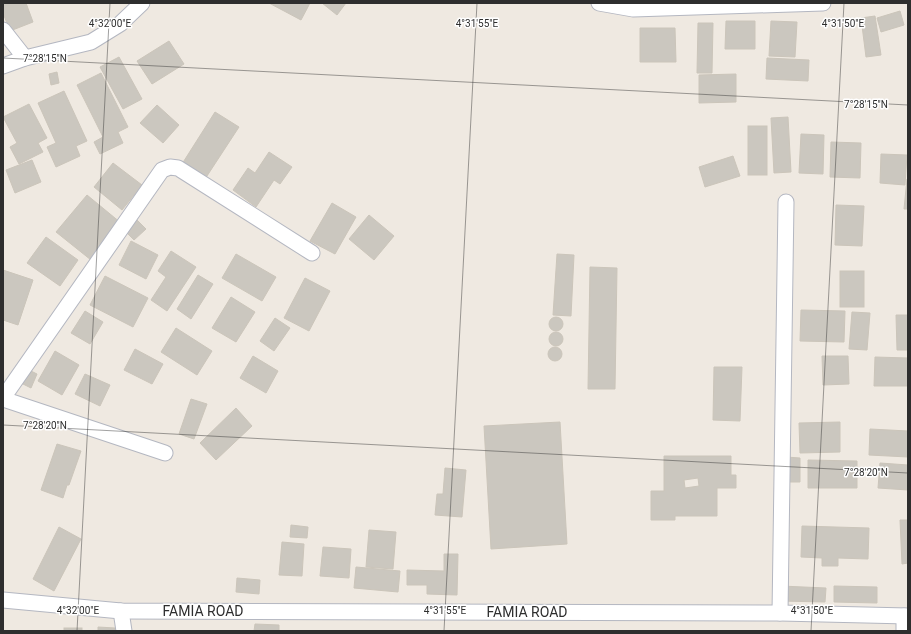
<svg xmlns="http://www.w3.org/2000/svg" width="911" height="634" viewBox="0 0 911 634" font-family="Roboto,sans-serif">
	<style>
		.building { fill: #cbc7bf; stroke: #cbc5ba; fill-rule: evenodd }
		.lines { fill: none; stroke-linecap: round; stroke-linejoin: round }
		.minor-casing { stroke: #b4b7c1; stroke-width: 17 }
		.minor { stroke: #fff; stroke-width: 15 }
		.ticks { fill: none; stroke: #2e2e2e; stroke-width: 1; stroke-opacity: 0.45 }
		.labels { text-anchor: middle; stroke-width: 3; stroke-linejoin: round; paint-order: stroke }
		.street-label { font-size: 14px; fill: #2e2e2e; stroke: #fff }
		.ticks-label { font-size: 10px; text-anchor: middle; fill: #2e2e2e; stroke: #fff; stroke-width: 3; stroke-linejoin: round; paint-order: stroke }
	</style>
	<rect width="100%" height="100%" fill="#efe9e1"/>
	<g class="building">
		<path d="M3,3H26L33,22L10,31L3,13Z"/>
		<path d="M269,3H310L301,20Z"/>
		<path d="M322,3H346L337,15Z"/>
		<path d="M900,11L904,25L881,32L877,18Z"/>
		<path d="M875,16L881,55L866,57L861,18Z"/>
		<path d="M726,21H755V49H725Z"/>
		<path d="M771,21L797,22L795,57L769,56Z"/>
		<path d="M698,23H713L712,73H697Z"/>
		<path d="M640,28H675L676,62H640Z"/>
		<path d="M169,41L184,64L152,84L137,61Z"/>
		<path d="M119,57L142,99L123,109L100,67Z"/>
		<path d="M767,58L809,60L808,81L766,79Z"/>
		<path d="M57,72L59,83L51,85L49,74Z"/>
		<path d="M101,73L128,127L118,132L123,143L100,154L94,142L103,137L77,85Z"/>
		<path d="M736,74V102L699,103V75Z"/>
		<path d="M64,91L87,141L76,146L80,156L56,167L47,147L56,143L38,103Z"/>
		<path d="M29,104L47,138L38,143L43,152L19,164L10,147L17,143L3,117Z"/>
		<path d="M157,105L179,125L163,143L140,123Z"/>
		<path d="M215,112L239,127L205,179L182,164Z"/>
		<path d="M788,117L791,172L774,173L771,118Z"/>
		<rect x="748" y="126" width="19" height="49"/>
		<path d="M801,134L824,135L823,174L799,173Z"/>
		<path d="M831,142L861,143L860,178L830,177Z"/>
		<path d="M269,152L292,167L280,184L274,180L256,207L233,190L248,168L255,173Z"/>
		<path d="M881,154L907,155L905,185L880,183Z"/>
		<path d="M733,156L740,176L705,187L699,167Z"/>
		<path d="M32,160L41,182L15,193L6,170Z"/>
		<path d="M113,163L142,185L122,210L94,187Z"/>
		<path d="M907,179H908V209H904Z"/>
		<path d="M87,195L121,223L91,260L56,232Z"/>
		<path d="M332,203L356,217L335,254L310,241Z"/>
		<path d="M836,205L864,206L862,246L835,245Z"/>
		<path d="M369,215L394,236L374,260L349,239Z"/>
		<path d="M137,220L146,229L134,240L126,232Z"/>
		<path d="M46,237L78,260L60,286L27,263Z"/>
		<path d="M131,241L158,255L146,279L119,265Z"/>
		<path d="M171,251L196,267L167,311L151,300L166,277L158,271Z"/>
		<path d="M236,254L276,277L262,301L222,278Z"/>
		<path d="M557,254L574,255L571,316L553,315Z"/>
		<path d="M590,267L617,268L615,389H588Z"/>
		<path d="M3,270L33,280L18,325L3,320Z"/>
		<rect x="840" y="271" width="24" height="36"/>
		<path d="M198,275L213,284L191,319L177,309Z"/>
		<path d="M105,276L148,298L133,327L90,305Z"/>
		<path d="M305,278L330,291L309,331L284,318Z"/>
		<path d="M231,297L255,312L236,342L212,328Z"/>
		<path d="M801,310L845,311L844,342L800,341Z"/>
		<path d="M85,311L103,322L90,344L71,333Z"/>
		<path d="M852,312L870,313L867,350L849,349Z"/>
		<path d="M896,315H908V350H897Z"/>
		<circle cx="556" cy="324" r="7"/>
		<path d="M275,318L290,328L274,351L260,341Z"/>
		<path d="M176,328L212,351L197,375L161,352Z"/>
		<circle cx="556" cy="339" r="7"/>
		<circle cx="555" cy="354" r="7"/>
		<path d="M135,349L163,364L152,384L124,370Z"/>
		<path d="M55,351L79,365L62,395L38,381Z"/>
		<path d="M253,356L278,371L266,393L240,378Z"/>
		<path d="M822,356H848L849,384L823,385Z"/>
		<path d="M875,357L908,358V386H874Z"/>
		<path d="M714,367H742L740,421L713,420Z"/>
		<path d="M27,369L37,374L31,388L21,383Z"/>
		<path d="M85,374L110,385L100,406L75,394Z"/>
		<path d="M191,399L207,404L194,439L179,434Z"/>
		<path d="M236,408L252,426L216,460L200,443Z"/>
		<path d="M560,422L567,544L491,549L484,426Z"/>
		<path d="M840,422V452L800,453L799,423Z"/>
		<path d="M870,429L908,431V457L869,455Z"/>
		<path d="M57,444L81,451L69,485H67L63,498L41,490Z"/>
		<path d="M664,456H731V475H736V488H717V516H675V520H651V491H664ZM698,478L699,486L685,488L684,480Z"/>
		<path d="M786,457L800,458V482H787Z"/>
		<path d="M808,460L857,461V488H808Z"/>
		<path d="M880,463L908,465V490L878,488Z"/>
		<path d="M445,468L466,470L462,517L435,515L437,494H443Z"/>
		<path d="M900,520H908V563L902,564Z"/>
		<path d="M291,525L308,527L307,538L290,537Z"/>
		<path d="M802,526L869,528L868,559L838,558V566H822V558L801,557Z"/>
		<path d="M59,527L81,539L54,591L33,579Z"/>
		<path d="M369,530L396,532L393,569L366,567Z"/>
		<path d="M282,542L304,544L302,576L279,575Z"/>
		<path d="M323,547L351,549L349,578L320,576Z"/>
		<path d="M444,554H458L457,595L427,594V585H407V570L444,571Z"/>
		<path d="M356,567L400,571L398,592L354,588Z"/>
		<path d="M237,578L260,580L259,594L236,592Z"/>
		<path d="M781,586L826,588L825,602L780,601Z"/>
		<path d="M834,586L877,587V603L834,602Z"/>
		<path d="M255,624L279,625V631H254Z"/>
		<path d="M98,627L115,628V631H98Z"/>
		<rect x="64" y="628" width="18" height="3"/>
	</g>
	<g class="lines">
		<defs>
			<g id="minor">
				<path d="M599,3L633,9L823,3"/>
				<path d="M3,30L25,58"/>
				<path d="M3,66L25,58L91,42L120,24L142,3"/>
				<path d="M3,398L162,170L170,167L178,168L312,253"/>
				<path d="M3,399L165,453"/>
				<path d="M3,600L121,611L780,613L908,616"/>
				<path d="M121,611L124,631"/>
				<path d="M780,613L786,202"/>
				<path d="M904,631V616"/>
			</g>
		</defs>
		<use href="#minor" class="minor-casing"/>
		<use href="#minor" class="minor"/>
	</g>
	<path class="ticks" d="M3,58L908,105M3,425L908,473M77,631L110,3M444,631L477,3M811,631L844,3"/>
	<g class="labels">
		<g class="street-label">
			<text x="203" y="616">FAMIA ROAD</text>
			<text x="527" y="617">FAMIA ROAD</text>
		</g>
	</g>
	<g class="ticks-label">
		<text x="110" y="27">4°32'00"E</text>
		<text x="477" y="27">4°31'55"E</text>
		<text x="843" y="27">4°31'50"E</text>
		<text x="45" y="62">7°28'15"N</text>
		<text x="866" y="108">7°28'15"N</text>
		<text x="45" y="429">7°28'20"N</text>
		<text x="866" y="476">7°28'20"N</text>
		<text x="78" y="614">4°32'00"E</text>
		<text x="445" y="614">4°31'55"E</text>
		<text x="812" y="614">4°31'50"E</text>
	</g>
	<rect width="911" height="634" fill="none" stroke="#2e2e2e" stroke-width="8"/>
</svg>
